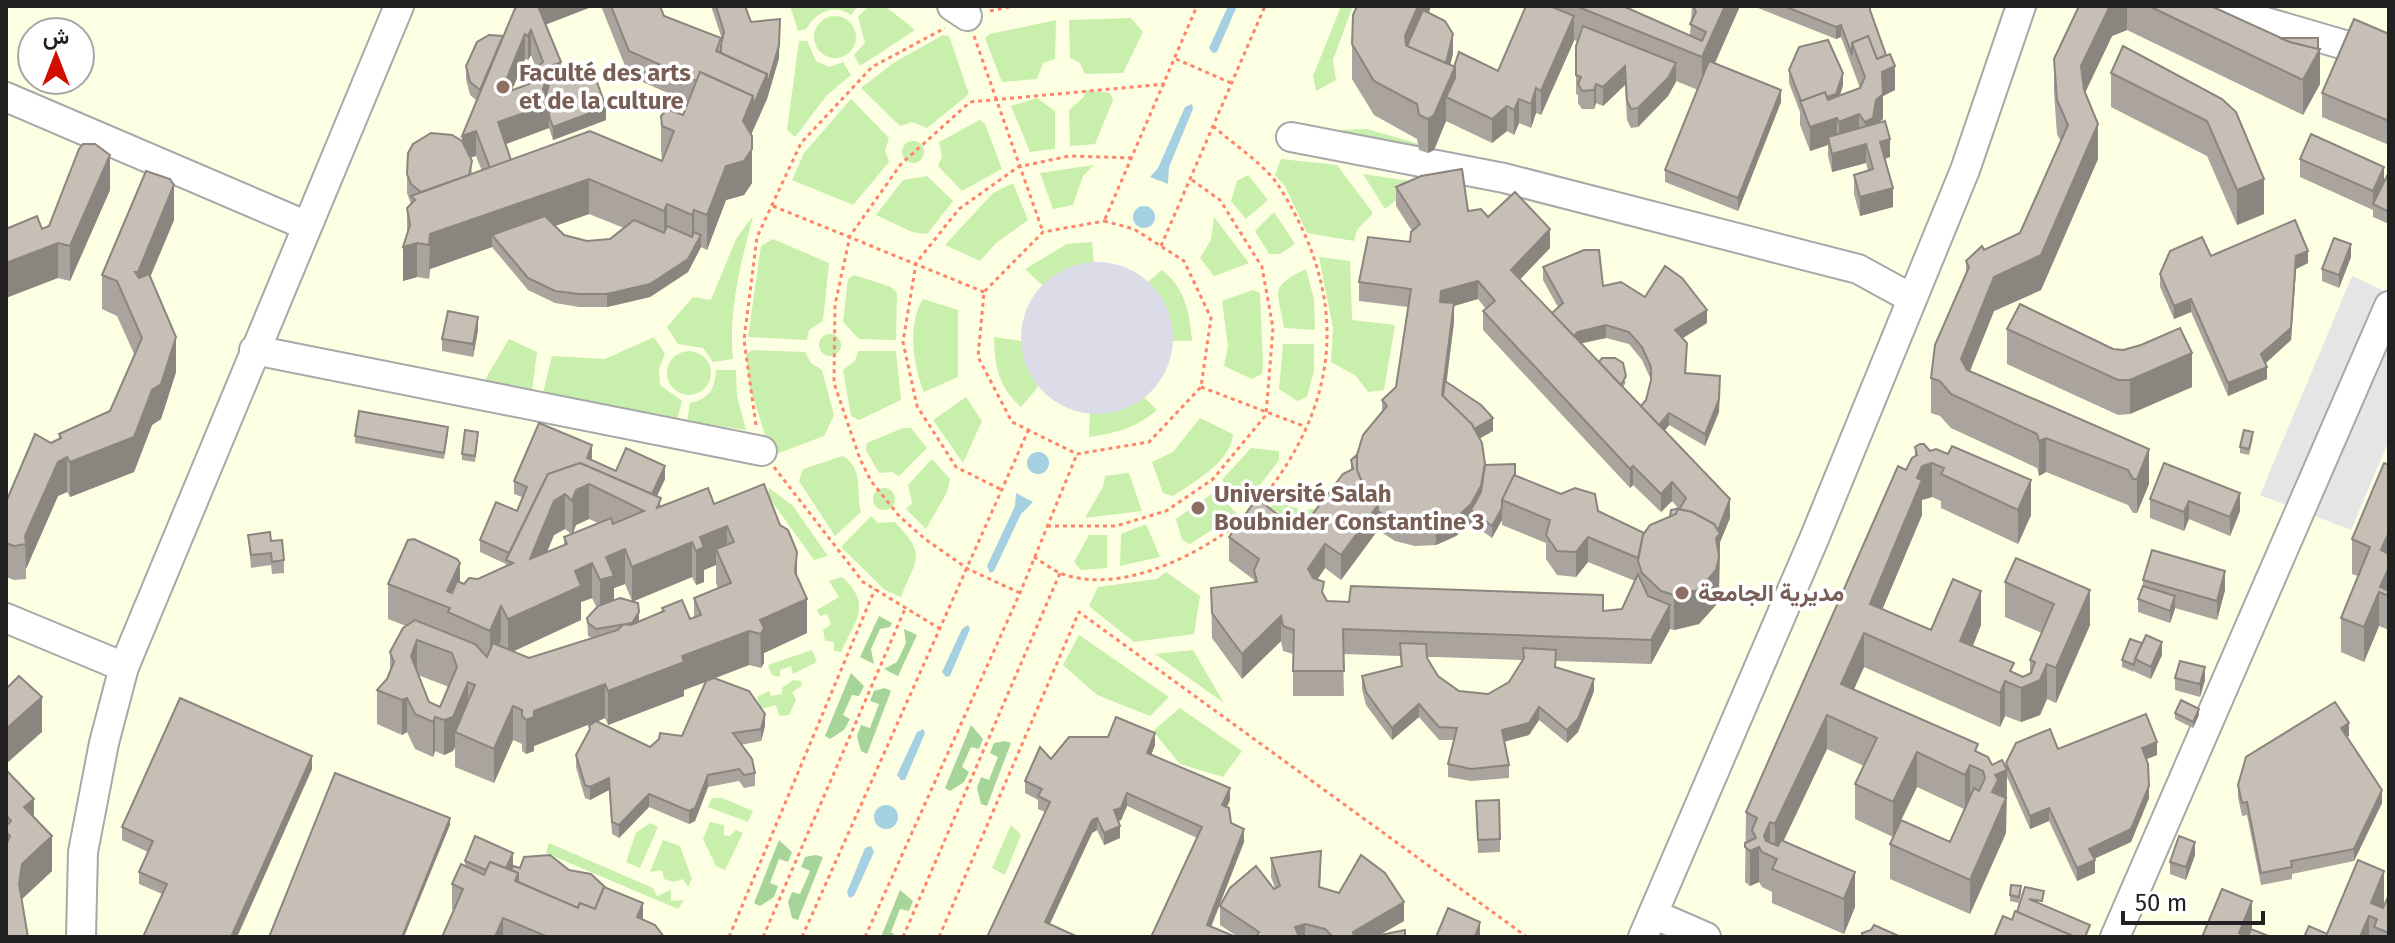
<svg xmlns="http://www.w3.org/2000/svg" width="2395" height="943" viewBox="0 0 2395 943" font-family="'Fira Sans',Vazirmatn,sans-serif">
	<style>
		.education { fill: #fdffe3; fill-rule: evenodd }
		.grass { fill: #c8efab }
		.forest { fill: #a7d499 }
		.parking { fill: #e5e5e5 }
		.plaza { fill: #dcdbe8 }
		.water { fill: #a5d0e2 }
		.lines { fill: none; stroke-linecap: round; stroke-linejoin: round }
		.minor-casing { stroke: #a8a8a8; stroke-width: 32 }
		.path { stroke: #ff846b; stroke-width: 3; stroke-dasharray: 4 4; stroke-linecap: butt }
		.minor { stroke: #fff; stroke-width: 28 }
		.wall { fill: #aba39d; fill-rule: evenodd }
		.shaded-wall { fill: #8b857f }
		.building { fill: #c7beb6; stroke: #8b857f; stroke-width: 2; fill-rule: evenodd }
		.education-dot { fill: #8d6e63; stroke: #fff; stroke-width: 3 }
		.labels { text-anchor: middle; stroke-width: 7; stroke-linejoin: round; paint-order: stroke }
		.education-label { font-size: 24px; font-weight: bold; fill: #785e54; stroke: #fff; text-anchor: start }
	</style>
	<rect width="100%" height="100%" fill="#f2efe7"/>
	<path class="education" d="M6,6H2389V937H6ZM32,32H80V80H32Z"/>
	<g class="grass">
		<path d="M790,6H858L851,15C834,3 816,12 806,29L798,31Z"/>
		<path d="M869,6H885L915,30L860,66L854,55L865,43L858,17Z"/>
		<path d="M1341,6H1353L1333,60L1336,80L1316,91L1313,76Z"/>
		<circle cx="835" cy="37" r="21"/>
		<path d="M1131,18L1143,32L1123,73L1085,74L1080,63L1070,58L1069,20Z"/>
		<path d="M1056,20L1055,59L1043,63L1037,79L1002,82L985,38L990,34Z"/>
		<path d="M943,35L949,36L969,94L927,128L912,122L900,126L861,88L895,62Z"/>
		<path d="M799,41H807L816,61L829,67L843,62L851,75L827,95L795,137L787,130Z"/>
		<path d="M1085,90L1110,93L1113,100L1095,144L1070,146L1069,110L1084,97Z"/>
		<path d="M1037,98L1055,111V149L1030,152L1011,106Z"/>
		<path d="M851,99L889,138L885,150L889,162L853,205L792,180L804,153Z"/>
		<path d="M980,120L985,124L1002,169L962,191L938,166L942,156L939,142Z"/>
		<path d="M1367,129L1534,177L1341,140V130Z"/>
		<circle cx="913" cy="152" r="11"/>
		<path d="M1281,159L1337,165L1373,213L1357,230L1354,241L1307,233L1285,186L1275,175Z"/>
		<path d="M1094,165L1083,176L1073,205L1053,209L1040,173Z"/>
		<path d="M1363,174L1444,186L1399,198L1385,209Z"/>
		<path d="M1248,175L1268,200L1246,219L1231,201L1237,181Z"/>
		<path d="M927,176L953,201L927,234L912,232L876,215L903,180Z"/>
		<path d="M1013,183L1028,220L996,243L980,261L945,245L993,193Z"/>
		<path d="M1274,212L1295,244L1280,254H1269L1255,231Z"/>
		<path d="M753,216C741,263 728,310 733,359L713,362L703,348L678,344L667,327L693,297L711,300L736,239Z"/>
		<path d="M1214,217L1249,263L1214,276L1200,258L1211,240Z"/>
		<path d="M773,239L829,263L823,321L809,330L807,340L748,337L761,246Z"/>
		<path d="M1092,242L1094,263C1073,265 1058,271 1043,286L1025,269L1067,244Z"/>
		<path d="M1319,257L1350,261L1352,320L1395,325L1384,390L1368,392L1356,376L1331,362L1333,328Z"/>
		<path d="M1306,269L1314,299L1315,330L1284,328C1278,291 1268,287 1306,269Z"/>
		<path d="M1162,270C1185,288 1190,313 1192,341H1173C1172,317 1164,301 1148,282Z"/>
		<path d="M854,275L891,287L897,293L896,340L859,339L843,322L848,279Z"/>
		<path d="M1253,290L1260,293L1263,365L1262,374L1252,379L1224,366L1228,346L1222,301Z"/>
		<path d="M923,299L958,310V377L924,392C913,367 907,323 923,299Z"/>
		<circle cx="830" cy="345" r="11"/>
		<path d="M654,337L665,354L659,369L660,385L682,401L677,420L592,402L542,397L552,356L605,359Z"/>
		<path d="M994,337L1021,341L1026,365L1038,387L1021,407C999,388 994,365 994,337Z"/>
		<path d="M509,339L537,352L532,392L483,383Z"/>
		<path d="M1283,344H1314V371L1307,397L1297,401L1279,389Z"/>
		<path d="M752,350L805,352L811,363L822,370L834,415L824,436L779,453L770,450L750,388L746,355Z"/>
		<path d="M858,351H896L901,400L859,420L851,416L843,370L855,361Z"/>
		<circle cx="689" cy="373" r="22"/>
		<path d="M716,370H736L737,396L746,430L687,421L690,403C709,399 715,389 716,370Z"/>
		<path d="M966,397L982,421L963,463L933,420Z"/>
		<path d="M1144,397L1157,410C1135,428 1117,433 1089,437L1090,413C1111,414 1127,409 1144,397Z"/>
		<path d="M1200,418L1233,434C1231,462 1194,482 1173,496L1163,493L1152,462L1173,452Z"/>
		<path d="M903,428H911L927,448L899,476L892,472L879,473L866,450L867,443Z"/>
		<path d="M1251,448L1279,451V460L1246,504L1222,480Z"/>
		<path d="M843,456C865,470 855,491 861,512L835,536L799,481L803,469Z"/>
		<path d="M932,459L950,479L947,492L926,529L906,509L912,503L908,485Z"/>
		<path d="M1129,473L1142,511L1085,518L1103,487L1105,476Z"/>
		<circle cx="884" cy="499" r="11"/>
		<path d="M769,488L793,506L828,556L814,560L768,496Z"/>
		<path d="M1216,491L1237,514L1190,544L1182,540L1176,519Z"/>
		<path d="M1276,502L1303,510L1323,508L1299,550L1257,520Z"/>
		<path d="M871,516L878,523L895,522C926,556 918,556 901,597L885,590L841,547Z"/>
		<path d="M1146,524L1160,557L1120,566L1121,534Z"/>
		<path d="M1089,535H1107V568L1081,570L1074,562Z"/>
		<path d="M1166,572L1200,596L1194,634L1134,642L1089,606L1098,587L1157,579Z"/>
		<path d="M842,577C873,604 855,622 841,652L834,651V642L825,641L823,630L831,624L827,614L820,616L817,610L839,597L829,581Z"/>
		<path d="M1079,635L1169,697L1150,716L1097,695L1063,665Z"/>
		<path d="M812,650L817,662L793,674L791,666L780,670V677L772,675L768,665Z"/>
		<path d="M1193,650L1224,703L1155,654Z"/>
		<path d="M793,680L801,681L802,686L792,692L796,700L789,715L779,716L776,705L761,709L757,697L769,691L771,696L782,694V688Z"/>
		<path d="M1180,708L1242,751L1223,777L1180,764L1153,731Z"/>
		<path d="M712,798H722L753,811L748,822L708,807Z"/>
		<path d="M710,822L724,825V835L730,836L736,830L743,833L725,870L716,866L703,839Z"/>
		<path d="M650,823L658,827L640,868L626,862L636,833Z"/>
		<path d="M1011,825L1021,835L1005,875L992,868Z"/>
		<path d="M663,840L680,846L692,879L688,887L683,879L674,882L664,879L662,870L650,872Z"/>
		<path d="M549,843L653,888L657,896L671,890V901L684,900L678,909L546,853Z"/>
	</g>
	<g class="forest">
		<path d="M879,616L892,623L890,627L880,629L871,649L874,664L860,657Z"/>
		<path d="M904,629L917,635L898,676L884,669L897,662L906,643Z"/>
		<path d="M851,673L864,686L859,696L852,695L843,715L850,719L844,730L830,739L825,736Z"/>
		<path d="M885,688L891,691L867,754L861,751L857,736L861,725L870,728L879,704L870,701L874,691Z"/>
		<path d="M971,725L983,739L979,749L971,747L962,767L969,772L964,782L950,791L945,788Z"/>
		<path d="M1005,741L1011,743L987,806L981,804L977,788L981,777L989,780L998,757L990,753L994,743Z"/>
		<path d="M779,840L792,852L788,862L779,859L770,883L778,886L774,897L760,906L754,903Z"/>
		<path d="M816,855L823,857L798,920L792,918L788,902L792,892L800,894L810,871L801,867L805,857Z"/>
		<path d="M900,890L913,901L909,911L900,909L891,932L898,937H881Z"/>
	</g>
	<path class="parking" d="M2352,276L2389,293V440L2351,530L2260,495Z"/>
	<circle class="plaza" cx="1097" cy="338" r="76"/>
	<g class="water">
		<path d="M1228,6H1237L1217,52L1213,53L1209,48Z"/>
		<path d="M1192,104L1193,109L1169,167L1168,184L1150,177L1158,168L1185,107Z"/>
		<circle cx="1144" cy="217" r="11"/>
		<circle cx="1038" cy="463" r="11"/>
		<path d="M1016,493L1033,502L1021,514L994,571L990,573L987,566L1015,506Z"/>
		<path d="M968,625L970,629L950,676L946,677L942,672L962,629Z"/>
		<path d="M923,729L925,733L905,780H901L897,775L917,732Z"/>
		<circle cx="886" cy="817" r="12"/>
		<path d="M871,846L874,852L854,896L849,898L847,892L865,848Z"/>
	</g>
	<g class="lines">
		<defs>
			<g id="minor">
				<path d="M952,6L967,16"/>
				<path d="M2211,6L2389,58"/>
				<path d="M6,97L305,225"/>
				<path d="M1291,137L1504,178L1858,269L1911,298"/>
				<path d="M254,350L762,451"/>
				<path d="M6,618L124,667"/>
				<path d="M1653,914L1706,937"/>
				<path d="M81,937L83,852L104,743L124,667L399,6"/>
				<path d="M1643,937L1814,539L1965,170L2021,6"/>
				<path d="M2115,937L2389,306"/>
			</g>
		</defs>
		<use href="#minor" class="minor-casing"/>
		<g class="path">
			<path d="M990,11L1013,6"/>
			<path d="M974,36L1043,232"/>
			<path d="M1176,59L1231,83"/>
			<path d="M1213,126C1234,145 1266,165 1280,188C1350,300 1341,402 1259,503"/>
			<path d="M773,206L984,292"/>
			<path d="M1105,219L1197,6"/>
			<path d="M1104,221L1134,229L1184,261L1211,318L1201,387L1149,442L1077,454L1012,422L978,357L984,292L1043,232Z"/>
			<path d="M1161,246L1265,6"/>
			<path d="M1201,387L1306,427"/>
			<path d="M756,425L744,340L757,237L801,143L872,67L945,28"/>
			<path d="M774,467L863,582L942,630"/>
			<path d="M1000,489L956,467L917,406L903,342L916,263L959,209L1018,167L1069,156L1133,158"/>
			<path d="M1047,526H1116L1166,511L1213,479L1266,415L1273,328L1262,267L1220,200L1192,180"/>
			<path d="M1034,557C1042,562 1051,569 1060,573C1118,596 1198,556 1242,520"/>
			<path d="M1020,593L968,569L925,539L900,517L871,481L860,459L834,383L835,305L850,236L901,164L970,102L1165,84"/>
			<path d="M729,937L875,589"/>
			<path d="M763,937L905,609"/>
			<path d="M802,937L1028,431"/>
			<path d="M865,937L1020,593L1077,454"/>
			<path d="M903,937L1060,573"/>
			<path d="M939,937L1079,612L1527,937"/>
		</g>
		<use href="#minor" class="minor"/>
	</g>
	<g class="wall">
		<path d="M516,6H594L546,24L561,74L606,120L553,140L549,128L506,144L511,160L662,161L661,150V116L683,115L688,102L629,76L601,6H660L664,16L721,44L722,39L711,6H745L751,22L779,58L767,99L751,135L752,183L744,195L726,200L707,250L701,247L688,272L650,297L607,307H579L555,303L528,290L492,247L430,269L429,279L417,277L403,281L407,236V208L411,204L407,193V174L462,141L476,100L470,95L466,79V66L503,36ZM531,55L537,70L534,82L512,90L525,59L528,60ZM476,156L482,171L472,174L470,157ZM589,214L624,228L610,239L587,241L564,235L555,226Z"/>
		<path d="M1357,6H1431L1429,13L1453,53L1450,65L1454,67L1498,71L1526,6H1623L1690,35L1692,6H1740L1715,63L1781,102L1738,211L1665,182V170L1698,90L1676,81L1668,96L1638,127L1631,128L1627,120L1625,85L1603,106L1596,103L1594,109H1582L1578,103V95L1576,94V46L1577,41L1574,40L1541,115L1536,113L1531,128L1519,123L1514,135L1507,131L1492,143L1446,121L1434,150L1428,153L1419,150L1417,139L1374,115L1352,79V44Z"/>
		<path d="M1753,6H1870V10L1895,90L1883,96V119L1878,123L1890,157L1885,159L1893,207L1860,216L1854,194V175L1868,171L1866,163L1832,172L1828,156V145L1810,151L1800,125V112L1789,83V70L1843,85L1840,96L1860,88L1841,37L1836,39Z"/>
		<path d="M2079,6H2211L2280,38L2320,84L2303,115L2127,30L2112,36L2085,93L2098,159L2041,290L1994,311L1970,371L2149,484L2137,513H2133L2128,505L2046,472L2039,476L2037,468L1951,428L1940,416L1931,413V378L1966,275V261L1984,250L2020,233L2061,142L2057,134L2054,93V59Z"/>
		<path d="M2389,34V145L2322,117V93Z"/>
		<path d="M2111,73L2222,99L2264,214L2237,225L2207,156L2111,107Z"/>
		<path d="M2300,159L2384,183L2389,172V224L2373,217V208V210L2300,177Z"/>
		<path d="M1396,187L1488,217L1550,248L1520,279L1552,313L1558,307L1543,280V267L1603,286L1645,297L1707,323L1682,338L1687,356L1686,373L1720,389L1719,412L1705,446L1669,425L1665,431L1730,518L1720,542L1719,592L1716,605L1699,624L1674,630L1670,629L1651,664L1556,661L1555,667L1594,691L1578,732L1567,743L1539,720L1529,735L1504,742L1509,765V778L1471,781L1448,777V764L1454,740H1439L1419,717L1392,740L1366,705L1362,689V676L1401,666L1400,656L1343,654L1344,696H1293V654L1283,651L1281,641L1242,679L1212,638L1211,588L1254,582V580L1229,561V537L1299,532L1351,470V460L1357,455L1382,412V400L1396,387L1408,307L1359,301V282L1410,242L1412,231L1396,206ZM1478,299L1486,309L1483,311V330L1630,488L1633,485L1661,512L1672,501L1679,509L1670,517L1644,533L1598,511L1515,475L1485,465L1480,438L1493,431L1446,382L1454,322V306ZM1606,338L1629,344L1642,360L1651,380L1646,400L1641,406L1623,387L1626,382L1599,362L1581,343ZM1502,520V525L1546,543V559L1557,575L1576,577L1588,562L1635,581L1622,609L1603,611L1327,601L1317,580L1325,568L1341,580L1378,530L1395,541L1415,546L1436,545L1456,536L1471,523L1492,538ZM1427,657H1436L1522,660L1509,682L1488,694L1459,691L1438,676Z"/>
		<path d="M110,190L70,281L58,278L42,229Z"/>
		<path d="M174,220L150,277L176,372L161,419L152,425L134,472L70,497L67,492L58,496L26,569V579L14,580L6,577V502L51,443L59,439V434L110,411L135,356L117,316L102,309V275Z"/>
		<path d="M2211,256L2308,263L2296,269L2291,340L2265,364L2267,379L2228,396L2191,312L2174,319L2160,287V274Z"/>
		<path d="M2351,257L2339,288L2322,281V269Z"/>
		<path d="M2007,329L2192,387L2130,414L2118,415L2007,364Z"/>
		<path d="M478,330L473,357L442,351V339Z"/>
		<path d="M448,434L444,459L355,443V436Z"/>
		<path d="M478,438L475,462L462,460V454Z"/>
		<path d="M2253,438L2249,455L2240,453V447Z"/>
		<path d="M1915,447L1930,451L2031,515L2018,544L1941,508V501L1932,497L1922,500V515L1882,610L1931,630L1981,625L1973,646L2014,673L2023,677L2030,673V660L2042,633L2005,617V582L2016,558L2090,625L2056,703L2047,699L2040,715L2021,722L2005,716L2000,727L1864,667L1854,689L1978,753L1992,765L2006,769V763L2058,749L2157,755L2146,759L2149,798L2131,842L2094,859L2095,873L2077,881L2049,821L2030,829L2007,777L2006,833L1970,914L1890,879V844L1893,837L1855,819V784L1864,766L1827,749L1783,841L1855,907L1844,934L1772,903V892L1762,887L1759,882L1750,886L1745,882L1746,812L1906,470L1915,456ZM1917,787L1964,809L1950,842L1901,820Z"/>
		<path d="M592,458L591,460L616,471L665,479L657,496L661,506L714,504L797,578L807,633L764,653V663L761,668L749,665L715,678L765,726L761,741L741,745L755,773V786L744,788L739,781L708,787L695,821L689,824L649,807L619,838L612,834L609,790L590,800L585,798L576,767V755L589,732V726L593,723L534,746V751L526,754L522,751V744L513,740L494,783L455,767V747L453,751L444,755L435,751L433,757L415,749L407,732L402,735L377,724V690L387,679L390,670V652L406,626L388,619V584L460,582L464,584L506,567V564L480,552V540L517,511L522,497L514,494V481ZM589,519L598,523L573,533L576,525ZM565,529L571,534L564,537V545L547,552L554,535ZM716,565V583L718,588L694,598V618L690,619L662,608V612L639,621L633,601L692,577L696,585L704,582V570ZM625,584L632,601L614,600V588ZM592,598L597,608L587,618L588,636L592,638L529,658L513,651L581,620V602ZM418,675L449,687L440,707L429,702ZM706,682L682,736L650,747L597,722L605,718L608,725L684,696V690Z"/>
		<path d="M2389,465V630L2379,626L2364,662L2341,652V618L2358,576L2352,574V539Z"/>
		<path d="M2240,493V511L2230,536L2189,519L2184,531L2150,518V499Z"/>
		<path d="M248,535L271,541L284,560V573L272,574L271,565L251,568Z"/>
		<path d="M2143,580L2225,590L2217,620L2175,608L2170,623L2138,612V599L2143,586Z"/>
		<path d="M2162,655L2151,679L2135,672V670L2134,672L2122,667V660Z"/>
		<path d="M2175,678L2205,680L2200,697L2175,690Z"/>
		<path d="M2175,713L2199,715L2193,728L2175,719Z"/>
		<path d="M2349,736L2347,737L2382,803L2354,861L2292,874V879L2261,885L2247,815L2242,816L2238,797V785Z"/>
		<path d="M1155,745L1151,755L1230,800L1227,807L1231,823L1244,842L1211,927L1151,937L1197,838L1127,806L1121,820L1118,821L1120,838L1104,845L1097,830L1092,833L1050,924L987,937L1045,812L1038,809V800L1025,793V781L1051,759Z"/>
		<path d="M312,769L237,937H143L162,894L139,884V872L148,852L122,840V827Z"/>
		<path d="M6,770L34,817L52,871L22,899L6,937Z"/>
		<path d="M1476,814L1500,839V852L1478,853Z"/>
		<path d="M2195,855L2186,880L2170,874V862Z"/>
		<path d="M1271,858L1321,870L1320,888L1404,921L1378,936L1405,937H1238L1220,925V906L1275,888L1271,877Z"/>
		<path d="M465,861L513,865L511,869L520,868L569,870L643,919L664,937H442L454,910L452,909V884L465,866Z"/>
		<path d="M2021,892L2019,903L2010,901V895Z"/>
		<path d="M2389,898V937H2304L2327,934L2384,906Z"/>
	</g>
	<g class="shaded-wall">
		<path d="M537,6H594L537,28Z"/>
		<path d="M1418,6H1423V28L1405,52V36Z"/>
		<path d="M1423,6H1431L1423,27Z"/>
		<path d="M1725,6H1740L1702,92V57Z"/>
		<path d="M2110,6H2127V30L2112,36L2081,101V66Z"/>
		<path d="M1574,16V41L1541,115V91Z"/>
		<path d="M780,19L779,58L767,99L753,130V106Z"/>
		<path d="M1841,25V37L1836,39V27Z"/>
		<path d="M531,30V55L528,60V36Z"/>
		<path d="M525,34V59L500,119V95Z"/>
		<path d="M1453,34V53L1447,79L1446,64Z"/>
		<path d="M2320,49V84L2303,115V80Z"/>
		<path d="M561,62V87L549,104V128L498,147V122L543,89L551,66Z"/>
		<path d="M1676,63V82L1668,96L1638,127V108Z"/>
		<path d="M1625,66V85L1603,106V87Z"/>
		<path d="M1895,66V90L1883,96V119L1876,124L1866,146V163L1832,172V154L1865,144V122L1877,71Z"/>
		<path d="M1455,67V101L1446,97V121L1434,150L1428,153V119Z"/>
		<path d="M1843,73V85L1836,107L1806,116Z"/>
		<path d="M1596,84V103L1594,109V90Z"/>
		<path d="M1536,88V113L1531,128V104Z"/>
		<path d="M1781,90V102L1738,211V198Z"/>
		<path d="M753,96V130L743,155V121Z"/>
		<path d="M1519,99V123L1514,135V110Z"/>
		<path d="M1507,106V131L1492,143V119Z"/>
		<path d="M606,107V120L553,140V127Z"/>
		<path d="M1859,114V138L1839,147V122Z"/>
		<path d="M1837,118V142L1828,137V145L1810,151V127Z"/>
		<path d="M2098,124V159L2041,290L1994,311L1961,393V359L1994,277Z"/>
		<path d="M476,131V156L462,160V136Z"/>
		<path d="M1890,139V157L1880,160V142Z"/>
		<path d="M752,149V183L744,195L726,200L707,250V215L726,166Z"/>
		<path d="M110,155V190L70,281V246Z"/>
		<path d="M2384,167V186L2373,204V210V191Z"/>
		<path d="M589,179V214L500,245L492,235V247L430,269L429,279L430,234Z"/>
		<path d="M2264,179V214L2237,225V190Z"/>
		<path d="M174,185V220L138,306V272Z"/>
		<path d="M1893,188V207L1860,216V197Z"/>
		<path d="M667,204V238L664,245V211Z"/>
		<path d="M694,210V245L692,250V215Z"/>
		<path d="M1550,229V248L1511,289V270Z"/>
		<path d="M701,235V247L688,272L650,297L607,307V294Z"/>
		<path d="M58,243V278L6,298V263Z"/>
		<path d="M417,243V277L403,281V247Z"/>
		<path d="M2351,244V257L2339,288V275Z"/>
		<path d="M2308,251V263L2296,269L2291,340L2261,367V354L2296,256Z"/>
		<path d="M1478,281V299L1454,306V322L1444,403L1440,302L1441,291Z"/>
		<path d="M2191,299V312L2174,319V306Z"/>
		<path d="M1707,310V323L1675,343V330Z"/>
		<path d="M478,317V330L473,357V344Z"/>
		<path d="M1606,325V338L1578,344L1571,339L1578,332Z"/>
		<path d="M176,337V372L161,419L152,425L134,472L70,497V462L152,390Z"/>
		<path d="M2192,353V387L2130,414V380Z"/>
		<path d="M2267,367V379L2228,396V383Z"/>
		<path d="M1720,376L1719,412L1705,446V434Z"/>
		<path d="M1669,413V425L1656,441V428Z"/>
		<path d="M1493,418V431L1472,443V430Z"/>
		<path d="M2046,438V472L2039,476V441Z"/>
		<path d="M592,445V458L587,470V458Z"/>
		<path d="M2149,449V484L2137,513V479Z"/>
		<path d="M67,457V492L58,496L26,569L25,536L58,462Z"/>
		<path d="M1932,463V497L1922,500V515L1871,636L1870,604L1922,466Z"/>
		<path d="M665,466V479L644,524V511Z"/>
		<path d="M1633,466V485L1630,488V469Z"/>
		<path d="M2031,480V515L2018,544V510Z"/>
		<path d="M1672,482V501L1661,512V494Z"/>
		<path d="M589,484V519L576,525L572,536L573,501L565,494V529L554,535L530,593V559L548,496Z"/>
		<path d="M1481,486V504L1471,510V523L1456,536L1436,545V526Z"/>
		<path d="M2240,493V511L2230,536V517Z"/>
		<path d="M1730,499V518L1720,542L1719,592L1716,605L1699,624L1674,630V595L1714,540Z"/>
		<path d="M2189,501V519L2184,531V512Z"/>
		<path d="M1378,505V530L1341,580V555Z"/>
		<path d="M1502,508V520L1492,538V526Z"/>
		<path d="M727,526V560L716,549V565L704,570V582L696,585V551L700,537Z"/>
		<path d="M2389,532V566L2381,550Z"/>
		<path d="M1588,537V562L1576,577V552Z"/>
		<path d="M692,542V577L632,602V567Z"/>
		<path d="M1325,544V568L1308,593V569Z"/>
		<path d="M625,549V584L614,588V610L600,615V580L606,557Z"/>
		<path d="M797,552V587L807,599V633L764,653V663L761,668L760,620L795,572Z"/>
		<path d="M460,563V598L447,591Z"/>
		<path d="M592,563V598L581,602V620L508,654V619L575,571Z"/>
		<path d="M2389,567V596L2380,587Z"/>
		<path d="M2225,571V590L2217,620V601Z"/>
		<path d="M2090,590V625L2056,703V668Z"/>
		<path d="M1981,591V625L1960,676V641Z"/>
		<path d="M2379,592V626L2364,662V627Z"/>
		<path d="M2175,596V609L2170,623V611Z"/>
		<path d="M1670,605V629L1651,664V640Z"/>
		<path d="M501,606V640L490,665V631Z"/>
		<path d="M639,612V625L632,635V623Z"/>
		<path d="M1281,616V641L1242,679V654Z"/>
		<path d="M749,631V665L684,690V696L608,725V691L682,656Z"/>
		<path d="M1864,633V667L1841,718V684Z"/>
		<path d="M417,640V675L411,656Z"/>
		<path d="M2162,642V655L2151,679V667Z"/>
		<path d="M2047,664V699L2040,715L2021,722V688Z"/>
		<path d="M2205,667V680L2200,697V684Z"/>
		<path d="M1594,679V691L1578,732L1567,743V730Z"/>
		<path d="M2005,681V716L2000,727V693Z"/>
		<path d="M468,682V717L455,732V747L453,751L444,755V720Z"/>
		<path d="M605,684V718L534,746V751L526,754V720L534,711Z"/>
		<path d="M42,697V732L6,764V729Z"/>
		<path d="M407,698V732L402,735V700Z"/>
		<path d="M1419,704V717L1392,740V728Z"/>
		<path d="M513,706V740L494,783V749Z"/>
		<path d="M1539,707V720L1529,735L1502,742V730Z"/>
		<path d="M2199,709V715L2193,728V722Z"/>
		<path d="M765,714V726L761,741V729Z"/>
		<path d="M1827,715V749L1775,859V824Z"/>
		<path d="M435,717V751L433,757V722Z"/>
		<path d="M2349,723V736L2341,740V728Z"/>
		<path d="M1155,733V745L1147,765V753Z"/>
		<path d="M2157,742V755L2142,761V748Z"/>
		<path d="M1917,752V787L1893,837V802Z"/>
		<path d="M312,756V769L237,937H231Z"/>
		<path d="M1970,765V800L1965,809V775Z"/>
		<path d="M2007,770L2006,833L1970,914V880L1995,775Z"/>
		<path d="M708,775V787L695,821L689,824V811Z"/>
		<path d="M609,778V790L590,800V787Z"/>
		<path d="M2149,786V798L2131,842L2089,861V849Z"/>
		<path d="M1230,788V800L1222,817V805Z"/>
		<path d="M2382,790V803L2354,861V849Z"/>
		<path d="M1127,793V806L1121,820L1114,823V810Z"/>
		<path d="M649,794V807L619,838V825Z"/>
		<path d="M34,799V833L24,807Z"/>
		<path d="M2049,808V821L2030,829V816Z"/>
		<path d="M450,818V825L404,937H402Z"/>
		<path d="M1097,818V830L1092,833L1045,934V922L1092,820Z"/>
		<path d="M1770,822V856L1764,836Z"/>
		<path d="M1120,826V838L1104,845V833Z"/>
		<path d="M1244,829V842L1207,937V925Z"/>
		<path d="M52,836V871L22,899L19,884L22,864Z"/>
		<path d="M2195,842V855L2186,880V867Z"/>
		<path d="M1759,847V882L1750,886V851Z"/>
		<path d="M513,853V865L502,889V877Z"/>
		<path d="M2095,860V873L2077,881V868Z"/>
		<path d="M2384,871V906L2377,919L2371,903Z"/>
		<path d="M1855,872V907L1844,934V899Z"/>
		<path d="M2252,901V936L2239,937V933Z"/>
		<path d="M1404,902V921L1376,937H1353V932Z"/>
		<path d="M643,903V928L637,917Z"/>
		<path d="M2369,916V937H2360Z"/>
		<path d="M503,918V937H495Z"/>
		<path d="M1480,922V937H1475Z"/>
		<path d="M1305,924V937H1295V927Z"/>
	</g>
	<g class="building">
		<path d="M516,6H538L561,62L551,66L543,89L549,104L498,122L511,160L490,168L476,131L462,136ZM531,30L543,62L537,67L534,82L500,95L525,34L528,36Z"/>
		<path d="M611,6H660L664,16L721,38L716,51L767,74L753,106V96L700,72L697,81L629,51Z"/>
		<path d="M716,6H745L751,22L780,19L779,45L767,86V74L721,53V44L724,32Z"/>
		<path d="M1357,6H1418L1405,36L1406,45L1455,67L1434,115L1428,119L1419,115L1417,104L1374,81L1352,44L1353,15Z"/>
		<path d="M1526,6H1550L1574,16L1541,91L1536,88L1531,104L1519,99L1514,110L1507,106L1492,119L1446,97L1455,78V67H1454L1459,52L1498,71Z"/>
		<path d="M1576,6H1623L1702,41L1706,32L1690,24L1696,12L1693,6H1725L1702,57Z"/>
		<path d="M1784,6H1870V10L1886,55L1877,59L1868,36L1852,43V55L1841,25L1836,27Z"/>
		<path d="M2079,6H2110L2081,66L2084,90L2098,124L2041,255L1994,277L1961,359L1967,370L2149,449L2137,479H2133L2128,470L2046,438L2039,441L2037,434L1951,394L1940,381L1931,378L1935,345L1969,267L1966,261L1982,246L1984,250L2020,233L2068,125L2057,100L2054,59Z"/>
		<path d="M2149,6H2211L2290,42L2320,49L2303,80Z"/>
		<path d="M1423,10L1445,21L1453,34L1446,63L1407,46Z"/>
		<path d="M2354,19L2389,34V121L2322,93Z"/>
		<path d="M1583,26L1676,63L1668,78L1638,108L1631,109L1627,101L1625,66L1603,87L1596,84L1594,90L1582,91L1578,84L1581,77L1576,75V46Z"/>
		<path d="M489,35L503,36L480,90L470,82L466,66L477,42Z"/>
		<path d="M1868,36L1877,59L1890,54L1895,66L1882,72L1883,94L1876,100L1873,118L1865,122L1859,114L1839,122L1837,118L1810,127L1800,101L1825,92L1828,100L1860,88L1865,77L1852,43Z"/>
		<path d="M2280,38H2318V49L2290,42Z"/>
		<path d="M1828,40L1843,73L1836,94L1827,97L1825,92L1801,101L1789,70L1799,47Z"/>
		<path d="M2123,46L2222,99L2236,112L2264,179L2237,190L2207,121L2111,73Z"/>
		<path d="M1709,61L1781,90L1738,198L1665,170Z"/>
		<path d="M590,63L606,107L553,127L549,116V104L546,95L551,78Z"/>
		<path d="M700,72L753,96L743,121L752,136V149L744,161L726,166L707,215L694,210L692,215L667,204L664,211L589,179L430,234L429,245L417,243L403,247L410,225L407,208L415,200L411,196L590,131L662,161L674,131L662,126L661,116L667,109L683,115Z"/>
		<path d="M1885,121L1890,139L1880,142L1893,188L1860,197L1854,175L1873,169L1866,144L1832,154L1828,137Z"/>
		<path d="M431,133L452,135L462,141L472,161L469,175L421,192L411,184L407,174L408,153L413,144Z"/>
		<path d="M2311,134L2384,167L2373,191L2300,159Z"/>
		<path d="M83,144H95L110,155L70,246L58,243L6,263V229L37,216L42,229L49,226L79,149Z"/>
		<path d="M1462,169L1468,211L1481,209L1488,217L1515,192L1550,229L1511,270L1730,499L1718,530L1714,524L1692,512L1678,509L1676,514L1670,517L1671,510L1680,508L1686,498L1672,482L1661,494L1633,466L1630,469L1483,311L1495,301L1478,281L1441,291L1440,302L1454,303L1442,395L1472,424L1482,443L1485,464L1481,486L1471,504L1456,518L1436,526L1415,528L1395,523L1378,511V505L1365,490L1357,470V455L1363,435L1387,406L1382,400L1396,387L1411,289L1359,282L1368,237L1410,242L1411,232L1420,224L1396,187L1421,176Z"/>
		<path d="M146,171L170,179L174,185L138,272H135L139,278L149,274L176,337L161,384L152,390L134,437L70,462L67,457L58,462L25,536L26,544L14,546L6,543V502L35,434L51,443L61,438L59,434L110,411L142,338L117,281L102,275Z"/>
		<path d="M2389,172V212L2373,204Z"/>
		<path d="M545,216L564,235L587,241L610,239L634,220L664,233L667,226L692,237L694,232L701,235L688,259L650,284L607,294H579L555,291L528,278L492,235Z"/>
		<path d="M2295,220L2308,251L2296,256L2291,328L2261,354L2267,367L2228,383L2191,299L2174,306L2160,274L2170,251L2202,237L2211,256Z"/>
		<path d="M2334,238L2351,244L2339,275L2322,269Z"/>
		<path d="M1584,250H1599L1603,286L1621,282L1645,297L1665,266L1682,278L1707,310L1675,330L1687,343L1685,373L1720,376L1719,399L1705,434L1669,413L1659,425L1641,406L1646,400L1651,380V367L1642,347L1629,332L1606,325L1578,332L1574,336L1552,313L1563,303L1543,267Z"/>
		<path d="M2020,304L2113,349L2123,350L2141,345L2180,328L2192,353L2130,380H2118L2007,329Z"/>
		<path d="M448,311L478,317L473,344L442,339Z"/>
		<path d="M1602,358H1615L1623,363L1626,376L1621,385L1599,362Z"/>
		<path d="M1445,381L1481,405L1493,418L1474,429L1472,424L1443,396Z"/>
		<path d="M359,411L448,427L444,453L355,436Z"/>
		<path d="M539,423L592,445L587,458L616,471L626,448L665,466L652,494L580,463L548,474L509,553L480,540L496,502L517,511L527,487L514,481Z"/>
		<path d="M465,430L478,432L475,456L462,454Z"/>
		<path d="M2244,430L2253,432L2249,449L2240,447Z"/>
		<path d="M1920,444H1924L1930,451L1936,449L1948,454L1952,446L2031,480L2018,510L1941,474L1944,468L1932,463L1922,466L1917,478L1922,480L1870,604L1931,630L1953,579L1981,591L1960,641L2014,663L2010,671L2023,677L2031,673L2035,662L2030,660L2054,604L2005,582L2016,558L2090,590L2056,668L2047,664L2040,680L2021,688L2005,681L2000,693L1864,633L1841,684L1978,744L1975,751L1988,757L1992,765L2002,760L2007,770L1995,775L1998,780L1992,792L2006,798L1970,880L1890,844L1901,820L1950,842L1974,788L1979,791L1985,778L1983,771L1970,765L1965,775L1917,752L1893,802L1855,784L1877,738L1827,715L1775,824L1770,822L1764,836L1766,841L1778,846L1781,840L1855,872L1844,899L1772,869L1777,859L1762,852L1759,847L1750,851L1745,847V843L1756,838L1752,830L1757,818L1746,812L1898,466L1906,470L1912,458L1917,455L1915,447Z"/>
		<path d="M1357,455V470L1365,490L1378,505L1341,555L1325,544L1308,569L1313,578L1324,582L1322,592L1327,601L1349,602L1351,586L1603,595V611L1622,609L1638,574L1648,596L1670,605L1651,640L1343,629L1344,671H1293L1294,630L1283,626L1281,616L1242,654L1212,613L1211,588L1257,582L1254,570L1259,559L1229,537L1257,498L1299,532L1343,474L1353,469L1351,460Z"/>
		<path d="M580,463L661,498L657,508L708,488L714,504L764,484L780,525L788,530L797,552L795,572L807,599L760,620L764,628L761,634L749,631L682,656L684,662L608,691L605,684L534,711V717L526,720L522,716V710L513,706L494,749L455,732L475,685L468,682L453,717L444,720L435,717L433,722L415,714L407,698L402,700L377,690L387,679L394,662L390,652L403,628L415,620L475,644L487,657L493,643L529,658L618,630L623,624L631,625L664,611L662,608L682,600L690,619L701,615L694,598L731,583L716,549L734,542L727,526L700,537L704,547L696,551L692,542L632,567L625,549L606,557L614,576L600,580L592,563L575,571L581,586L508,619L501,606L490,631L448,612L450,608L388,584L408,540L414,539L457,559L460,563L447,591L452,593L457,581L464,584L469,578L478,579L513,563L506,560L548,474ZM589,484L644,511L613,524L611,518L564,537L567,544L530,559L554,501L565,494L572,501L576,490ZM417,640L452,653L457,667L440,707L429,702L411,656Z"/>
		<path d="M2164,463L2240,493L2230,517L2189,501L2184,512L2150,499Z"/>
		<path d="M2384,463L2389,465V532L2381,550L2389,554V567L2380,587L2389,591V596L2379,592L2364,627L2341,618L2370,547L2352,539Z"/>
		<path d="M1515,464V475L1502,500V508L1492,526L1471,510L1481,492L1485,465Z"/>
		<path d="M1514,475L1561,494L1575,488L1595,494L1598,511L1644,533L1643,535L1638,558L1588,537L1576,552L1557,551L1546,535L1550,520L1502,500Z"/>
		<path d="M1678,509L1692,512L1714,524L1720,534L1716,538L1719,557L1716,570L1699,590L1674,595L1661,591L1642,573L1638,561L1643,535L1650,525L1676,514Z"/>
		<path d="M270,532L271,541L282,540L284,560L272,562L271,553L251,555L248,535Z"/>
		<path d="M2152,550L2225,571L2217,601L2143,580Z"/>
		<path d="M2143,586L2175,596L2170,611L2138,599Z"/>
		<path d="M620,598L638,603L639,612L632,623L596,629L588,623L587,618L598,606Z"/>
		<path d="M2146,635L2162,642L2151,667L2135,659Z"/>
		<path d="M2130,639L2142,643L2135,659L2134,665L2122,660Z"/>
		<path d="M1400,643L1426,644L1427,658L1438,676L1459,691L1488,694L1509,682L1524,658L1523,648L1556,650L1555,667L1594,679L1578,719L1567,730L1539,707L1529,723L1502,730L1509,765L1471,769L1448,764L1457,728L1439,727L1419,704L1392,728L1366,692L1362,676L1402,666Z"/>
		<path d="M2180,661L2205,667L2200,684L2175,678Z"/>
		<path d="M19,676L42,697L6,729V689Z"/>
		<path d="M714,678L749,691L765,714L761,729L733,733L752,759L755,773L744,775L739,769L708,775L695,808L689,811L649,794L619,825L612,822L609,778L590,787L585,785L576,755L590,729L589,726L596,721L650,747L659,739L660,733L682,736L706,681Z"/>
		<path d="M180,698L312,756L231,937H143L167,884L139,872L153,841L122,827Z"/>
		<path d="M2181,700L2199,709L2193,722L2175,713Z"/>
		<path d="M2335,702L2349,723L2341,728L2382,790L2354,849L2291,861L2292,867L2261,873L2247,802L2242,803L2238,785L2246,757Z"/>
		<path d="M2146,714L2157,742L2142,748L2148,764L2149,786L2131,829L2089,849L2095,860L2077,868L2049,808L2030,816L2006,763L2016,743L2050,729L2058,749Z"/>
		<path d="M1116,717L1155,733L1147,753L1230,788L1222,805L1229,808L1231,823L1244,829L1207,925L1236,937H1151L1202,827L1127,793L1121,808L1114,810L1120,826L1104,833L1097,818L1092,820L1045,922L1078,937H987L1050,802L1038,796L1042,789L1025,781L1040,747L1051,759L1069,737H1108Z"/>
		<path d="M6,770L34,799L24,807L52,836L22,864L19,884L28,937H6V845L10,836L6,832V826L11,821L6,815Z"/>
		<path d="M335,773L450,818L402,937H269Z"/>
		<path d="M1499,800L1500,839L1478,840L1476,801Z"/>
		<path d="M475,836L513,853L506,868L490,862L486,870L465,861Z"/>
		<path d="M2179,836L2195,842L2186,867L2170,862Z"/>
		<path d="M1321,851L1319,887L1339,893L1361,855L1385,873L1404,902L1353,932L1354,937H1333L1325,929L1305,924L1295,927L1299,937H1256L1259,932L1220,906L1230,888L1256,866L1274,889L1280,886L1271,858Z"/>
		<path d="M550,855L569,870L591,874L606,888L604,887L595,909L580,903L578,908L518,882V873L511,870L513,866L520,868L524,857Z"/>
		<path d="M2358,860L2384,871L2371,903L2383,908L2388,897L2389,898V933L2374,927L2377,919L2369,916L2360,937H2304L2309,926L2327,934Z"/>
		<path d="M490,862L518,873L515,881L578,908L580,903L595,909L604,887L643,903L637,917L655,925L664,937H548L503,918L495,937H442L463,889L452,884L461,864L484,875Z"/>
		<path d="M2011,885L2021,886L2019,897L2010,895Z"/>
		<path d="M2025,887L2044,891L2042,901L2029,899L2090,925L2085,937H2075L2017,912Z"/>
		<path d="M2222,889L2252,901L2239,933L2248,937L2251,929L2271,937H2202Z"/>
		<path d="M1448,908L1480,922L1475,937H1436Z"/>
		<path d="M2015,911L2075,937H1994L2003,916L2012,920Z"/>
		<path d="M1874,925L1901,937H1862V933L1871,930Z"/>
		<path d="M1405,930V937H1371Z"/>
	</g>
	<g class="education-dot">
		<circle cx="503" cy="87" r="8"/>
		<circle cx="1198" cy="508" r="8"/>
		<circle cx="1682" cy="593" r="8"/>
	</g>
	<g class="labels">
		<g class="education-label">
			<text x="519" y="81">Faculté des arts<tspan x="519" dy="28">et de la culture</tspan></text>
			<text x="1214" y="502">Université Salah<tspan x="1214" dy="28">Boubnider Constantine 3</tspan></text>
			<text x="1698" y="601">مديرية الجامعة</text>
		</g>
	</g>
	<rect width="2395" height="943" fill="none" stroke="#212121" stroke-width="16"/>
	<g transform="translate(56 56)"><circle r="38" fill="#ffffff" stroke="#a6a6a6" stroke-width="2"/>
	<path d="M0-6L14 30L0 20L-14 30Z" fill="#d20e00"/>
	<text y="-12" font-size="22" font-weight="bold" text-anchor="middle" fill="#212121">ش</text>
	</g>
	<path d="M2123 911v12h140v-12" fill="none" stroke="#212121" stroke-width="4"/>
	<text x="2135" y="911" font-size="24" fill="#212121" stroke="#ffffff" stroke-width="6" paint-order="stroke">50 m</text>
</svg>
